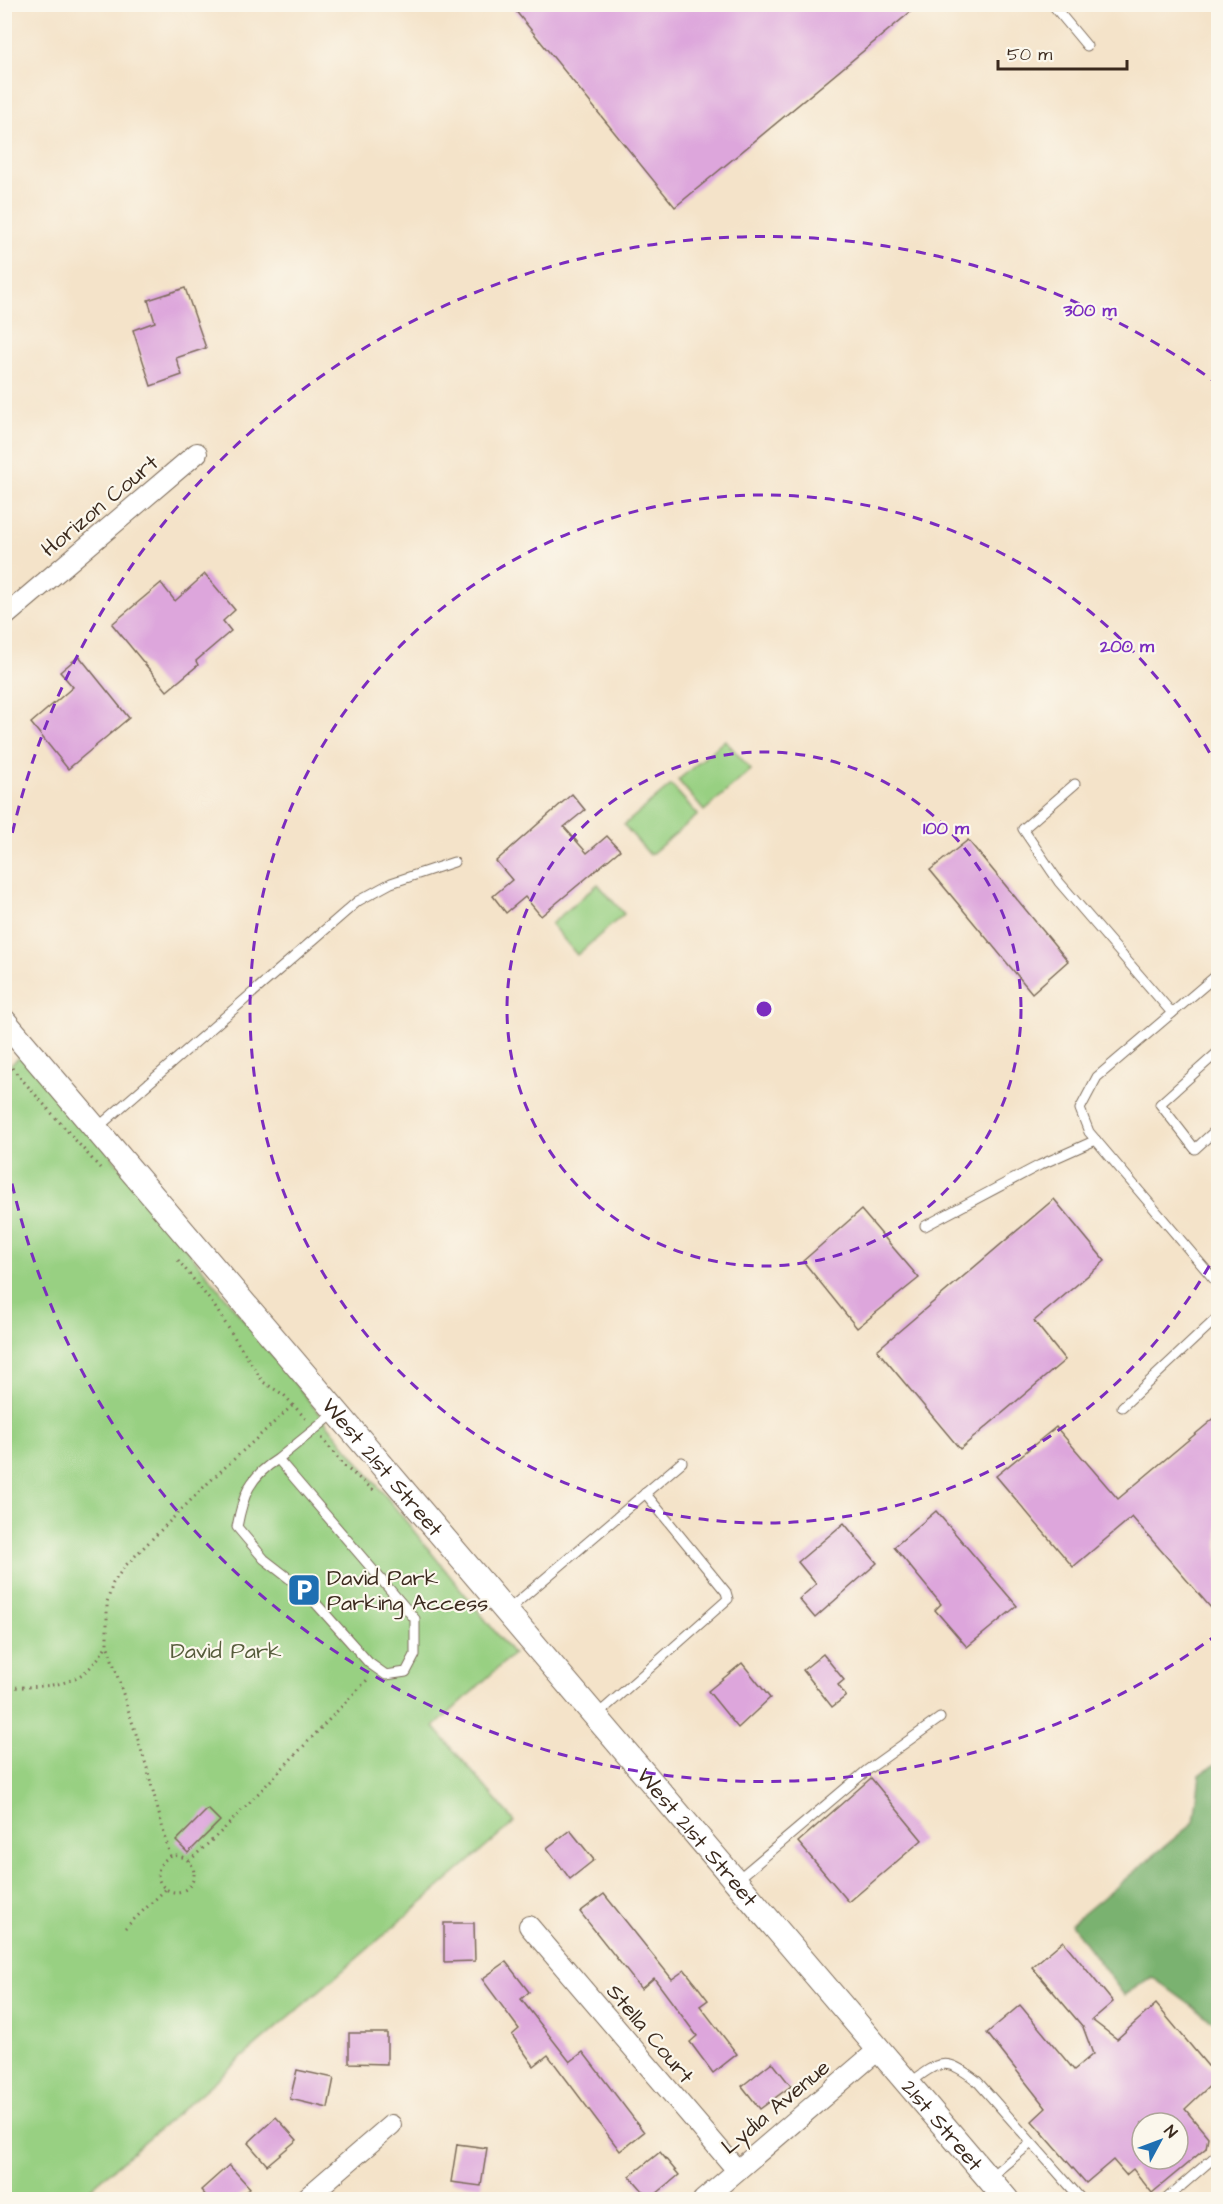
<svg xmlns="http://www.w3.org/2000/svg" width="1223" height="2204" viewBox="0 0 1223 2204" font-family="'Architects Daughter',sans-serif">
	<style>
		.green { fill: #98d082; stroke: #6a7d50; stroke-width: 1.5 }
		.forest { fill: #7ab270; stroke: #5a6e47; stroke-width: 1.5 }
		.building { fill: #dda6dc; fill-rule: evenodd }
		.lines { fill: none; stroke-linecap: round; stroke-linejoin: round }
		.service-casing { stroke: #7c6b5a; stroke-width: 11 }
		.minor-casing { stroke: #7c6b5a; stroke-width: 22 }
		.tertiary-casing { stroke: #7c6b5a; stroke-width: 26 }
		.path { stroke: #7c6b5a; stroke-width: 3; stroke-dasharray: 1.5 4.5; stroke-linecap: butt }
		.service { stroke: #fff; stroke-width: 9 }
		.minor { stroke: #fff; stroke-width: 20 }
		.tertiary { stroke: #fff; stroke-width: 24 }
		.ring { fill: none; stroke: #7b2cbf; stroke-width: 3; stroke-dasharray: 10 8 }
		.labels { text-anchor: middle; stroke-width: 4.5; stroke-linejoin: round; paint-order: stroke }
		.street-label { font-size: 22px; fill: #3b2a1e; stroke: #fbf7ec }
		.poi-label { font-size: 22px; fill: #3b2a1e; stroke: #fbf7ec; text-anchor: start }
		.park-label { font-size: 22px; fill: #575c3c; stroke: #fbf7ec }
		.centre { fill: #7b2cbf; stroke: #fbf7ec; stroke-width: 3 }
		.ring-label { font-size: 18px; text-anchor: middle; font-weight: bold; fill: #7b2cbf; stroke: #fbf7ec; stroke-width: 4.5; stroke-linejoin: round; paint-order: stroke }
	</style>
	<rect width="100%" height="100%" fill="#fbf7ec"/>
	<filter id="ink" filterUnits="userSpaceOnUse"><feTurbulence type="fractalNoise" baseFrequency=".0167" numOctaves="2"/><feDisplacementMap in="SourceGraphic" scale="12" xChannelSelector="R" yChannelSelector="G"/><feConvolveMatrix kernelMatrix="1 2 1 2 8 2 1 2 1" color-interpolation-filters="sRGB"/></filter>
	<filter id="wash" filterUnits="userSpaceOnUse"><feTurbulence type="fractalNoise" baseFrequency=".008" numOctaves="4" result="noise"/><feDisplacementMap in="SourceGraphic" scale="24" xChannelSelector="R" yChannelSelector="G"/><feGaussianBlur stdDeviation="1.35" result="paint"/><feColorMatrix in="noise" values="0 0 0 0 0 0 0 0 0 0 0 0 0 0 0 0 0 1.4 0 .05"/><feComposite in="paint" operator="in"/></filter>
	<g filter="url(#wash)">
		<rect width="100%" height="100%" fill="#f4e3c9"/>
		<g class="green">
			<path d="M725,740L751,770L704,811L678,780Z"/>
			<path d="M671,785L698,815L650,855L624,825Z"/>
			<path d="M598,884L624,914L577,955L551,924Z"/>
			<path d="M27,1051L513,1654L434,1727L515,1822L78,2199H5L4,1070Z"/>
		</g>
		<path class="forest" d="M1218,1762V2025L1152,1977L1124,1995L1071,1924L1194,1822L1200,1775Z"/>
		<g id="blocks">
			<g class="building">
				<path d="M510,4H920L675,207Z"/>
				<path d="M185,288L206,348L176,358L182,375L151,386L133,330L155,322L148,300Z"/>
				<path d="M205,574L235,610L223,621L231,631L196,661L198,665L167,691L112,624L161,583L175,601Z"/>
				<path d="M79,656L129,718L68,769L31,723L73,687L60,672Z"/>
				<path d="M572,794L585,810L564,827L587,853L607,836L620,850L541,916L525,897L506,913L493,896L512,880L496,861Z"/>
				<path d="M968,840L1068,961L1032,993L930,870Z"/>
				<path d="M1054,1199L1105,1261L1034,1321L1065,1360L960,1449L877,1350Z"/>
				<path d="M861,1210L919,1278L857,1328L803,1261Z"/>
				<path d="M1218,1415V1602L1211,1608L1132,1517L1073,1567L996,1476L1056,1427L1118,1499Z"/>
				<path d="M936,1511L1017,1606L967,1647L935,1610L941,1604L894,1547Z"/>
				<path d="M844,1523L877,1563L815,1618L799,1599L816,1584L798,1562Z"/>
				<path d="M823,1654L844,1680L838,1685L846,1696L832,1707L803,1670Z"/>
				<path d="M742,1663L770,1698L738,1728L708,1691Z"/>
				<path d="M871,1778L922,1840L849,1902L798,1842Z"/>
				<path d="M208,1809L220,1821L188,1853L176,1841Z"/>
				<path d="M570,1830L594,1860L570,1879L547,1848Z"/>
				<path d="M604,1894L672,1979L685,1970L708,2000L700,2006L737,2054L713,2073L690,2042L697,2036L654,1978L641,1989L580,1912Z"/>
				<path d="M444,1923H474L475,1961L444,1962Z"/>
				<path d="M1063,1941L1113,2002L1092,2020L1117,2039L1156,2004L1218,2078L1185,2109L1208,2137L1206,2148L1152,2193L1133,2169L1126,2175L1113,2160L1086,2183L1032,2121L1046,2108L987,2033L1020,2005L1074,2070L1093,2054L1083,2027L1032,1967ZM1142,2123H1178V2159H1142Z"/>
				<path d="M506,1962L529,1992L521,1999L570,2062L583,2052L644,2132L620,2151L548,2055L534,2066L512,2035L519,2029L482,1979Z"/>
				<path d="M349,2033H387V2064L349,2063Z"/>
				<path d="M772,2062L791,2086L760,2109L742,2086Z"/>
				<path d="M297,2070L334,2078L328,2108L290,2099Z"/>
				<path d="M276,2117L297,2140L267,2165L248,2143Z"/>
				<path d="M457,2144L487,2148L481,2186L451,2182Z"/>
				<path d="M660,2152L679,2175L650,2199L630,2176Z"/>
				<path d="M229,2165L250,2188L236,2199H209L201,2190Z"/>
			</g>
		</g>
	</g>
	<g filter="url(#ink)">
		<use href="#blocks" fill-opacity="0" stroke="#7c6b5a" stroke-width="1.5"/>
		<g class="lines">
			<defs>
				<g id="service">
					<path d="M1052,4L1087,46"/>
					<path d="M1075,784L1023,829L1059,882L1172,1013"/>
					<path d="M1218,974L1097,1077L1080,1109L1089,1132L1218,1284"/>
					<path d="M1218,1052L1160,1104L1195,1149L1218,1128"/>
					<path d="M96,1129L358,901L391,883L454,862"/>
					<path d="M925,1226L1040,1165L1096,1140"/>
					<path d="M1122,1407L1218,1317"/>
					<path d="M278,1459C249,1477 243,1495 237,1527L264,1559L304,1590L369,1663L386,1675L406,1672L415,1655V1619L278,1459L336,1412"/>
					<path d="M508,1610L682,1462"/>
					<path d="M597,1715L728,1599L726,1592L645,1493"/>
					<path d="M737,1880L866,1771L940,1718"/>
					<path d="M910,2083C940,2060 946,2057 977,2081L1082,2200"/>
					<path d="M989,2178L1031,2143"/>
					<path d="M1165,2200L1218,2154"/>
				</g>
				<g id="minor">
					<path d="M4,617L197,453"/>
					<path d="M529,1926L737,2170"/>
					<path d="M304,2200L391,2125"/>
					<path d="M703,2200L878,2050"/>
				</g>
				<g id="tertiary">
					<path id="s1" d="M4,1021L1007,2200"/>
				</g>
			</defs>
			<use href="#service" class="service-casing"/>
			<use href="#minor" class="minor-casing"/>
			<use href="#tertiary" class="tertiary-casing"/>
			<g class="path">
				<path d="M4,1059L100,1168"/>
				<path d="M178,1260L213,1304L263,1382L284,1395L306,1419"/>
				<path d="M322,1438L344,1466L376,1492"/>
				<path d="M4,1688C51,1685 82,1691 107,1644"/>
				<path d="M170,1856L147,1768L107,1644V1602L113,1583L125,1566L209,1482L293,1405"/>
				<circle cx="176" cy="1874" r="18"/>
				<path d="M189,1861L223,1830L369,1678"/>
				<path d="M125,1928L166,1889"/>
			</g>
			<use href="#service" class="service"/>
			<use href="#minor" class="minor"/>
			<use href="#tertiary" class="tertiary"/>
		</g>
	</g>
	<g class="ring">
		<circle cx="764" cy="1009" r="257"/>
		<path d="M1218 1250A514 514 0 1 1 1218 768"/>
		<path d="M1218 1634A772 772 0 0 1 5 1150M5 868A772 772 0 0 1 1218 384"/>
	</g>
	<defs>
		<symbol id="parking-square" viewBox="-11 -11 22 22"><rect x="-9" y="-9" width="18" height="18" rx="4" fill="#1f6fb2" stroke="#fbf7ec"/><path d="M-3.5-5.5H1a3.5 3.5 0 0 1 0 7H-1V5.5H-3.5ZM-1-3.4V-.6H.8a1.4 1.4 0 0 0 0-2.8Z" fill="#fff"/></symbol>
	</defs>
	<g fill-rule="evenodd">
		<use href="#parking-square" x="285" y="1571" width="38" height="38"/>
	</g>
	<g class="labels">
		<g class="street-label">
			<text transform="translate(99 505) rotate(-40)" y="8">Horizon Court</text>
			<text dy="8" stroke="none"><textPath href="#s1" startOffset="585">West 21st Street</textPath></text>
			<text dy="8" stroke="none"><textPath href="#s1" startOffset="1071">West 21st Street</textPath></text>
			<text transform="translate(651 2033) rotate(50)" y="8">Stella Court</text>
			<text transform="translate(775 2106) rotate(-40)" y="8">Lydia Avenue</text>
			<text dy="8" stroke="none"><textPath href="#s1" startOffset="1449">21st Street</textPath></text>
		</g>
		<g class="poi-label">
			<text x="327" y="1585">David Park<tspan x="327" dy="25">Parking Access</tspan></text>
		</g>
		<g class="park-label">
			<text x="226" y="1658">David Park</text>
		</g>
	</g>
	<circle cx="764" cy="1009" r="9" class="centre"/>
	<g class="ring-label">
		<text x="1090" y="316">300 m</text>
		<text x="1127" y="652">200 m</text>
		<text x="946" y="834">100 m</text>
	</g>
	<rect width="1223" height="2204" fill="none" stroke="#fbf7ec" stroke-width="24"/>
	<g transform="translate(1160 2141) rotate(49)"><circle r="28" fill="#fbf7ec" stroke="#aea59a" stroke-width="1.5"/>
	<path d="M0-4.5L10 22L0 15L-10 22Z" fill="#1f6fb2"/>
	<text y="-9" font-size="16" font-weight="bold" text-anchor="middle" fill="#3b2a1e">N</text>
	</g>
	<path d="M998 60v9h129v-9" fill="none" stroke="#3b2a1e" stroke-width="3"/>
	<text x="1007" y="60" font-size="18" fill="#3b2a1e" stroke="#fbf7ec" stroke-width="4.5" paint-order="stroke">50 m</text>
</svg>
